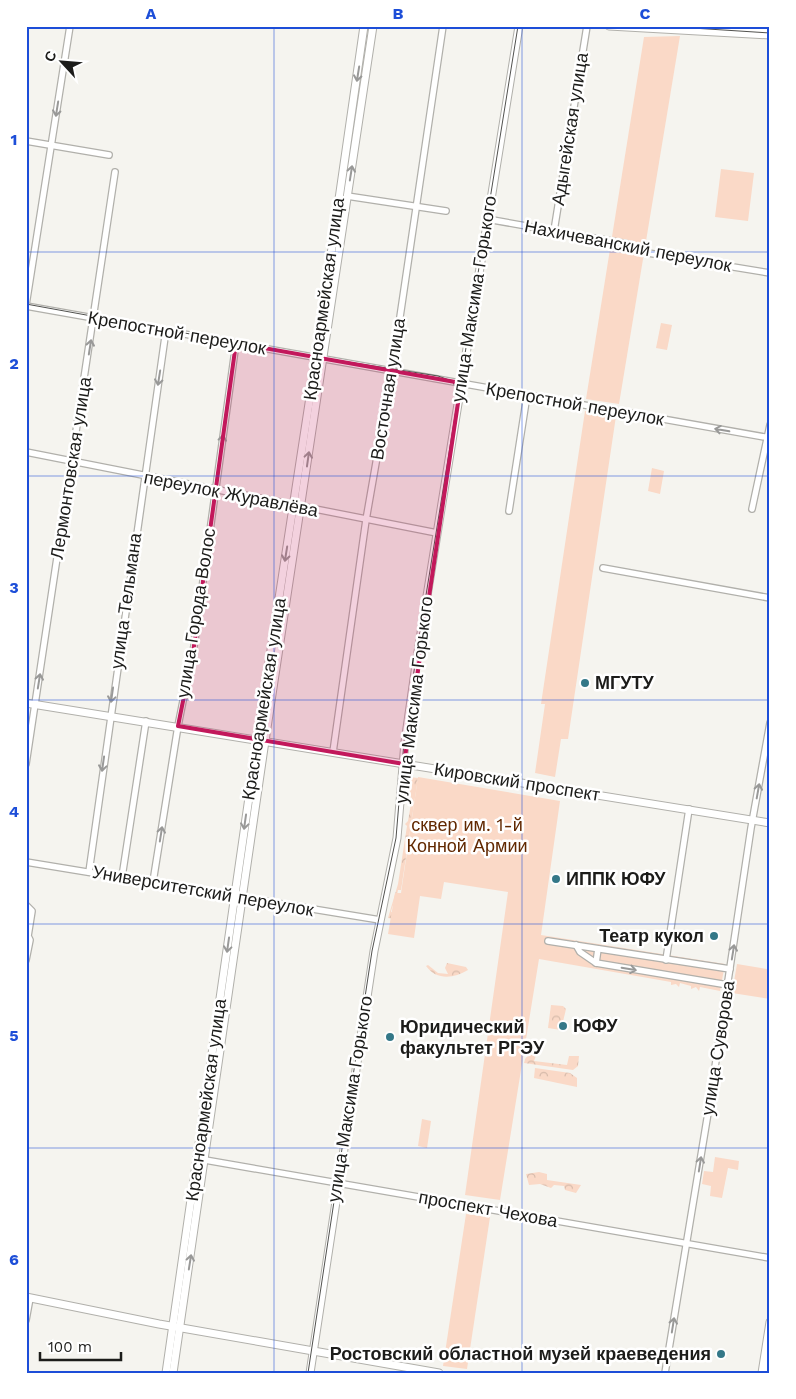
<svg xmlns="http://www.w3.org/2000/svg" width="796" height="1399" viewBox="0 0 796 1399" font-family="'Work Sans',sans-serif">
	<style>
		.forest { fill: url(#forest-crowns) }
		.park { fill: #fad9c7 }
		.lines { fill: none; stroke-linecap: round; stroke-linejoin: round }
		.minor-casing { stroke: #b1b0ab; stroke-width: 8 }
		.major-casing { stroke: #b1b0ab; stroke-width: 9 }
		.minor { stroke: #fff; stroke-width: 5.5 }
		.major { stroke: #fff; stroke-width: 7 }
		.tram { stroke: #51514e; stroke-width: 1 }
		.oneway { stroke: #999998 }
		.marked { fill: #c2185b; fill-opacity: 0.2; stroke: #c2185b; stroke-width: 4; stroke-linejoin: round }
		.grid { fill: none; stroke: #1d4ed8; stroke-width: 1; stroke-opacity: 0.55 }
		.poi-dot { fill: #347888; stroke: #fff; stroke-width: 2 }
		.labels { text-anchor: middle; stroke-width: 5; stroke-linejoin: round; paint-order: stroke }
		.street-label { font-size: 18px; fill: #1c1c1a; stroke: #fff }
		.poi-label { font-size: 18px; font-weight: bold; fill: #1c1c1a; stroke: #fff; text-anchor: start }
		.park-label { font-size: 18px; fill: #612800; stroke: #fff }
		.neatline { fill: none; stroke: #1d4ed8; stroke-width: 2 }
		.grid-label { font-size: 16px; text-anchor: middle; font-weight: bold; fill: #1d4ed8 }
	</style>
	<defs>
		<pattern id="forest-crowns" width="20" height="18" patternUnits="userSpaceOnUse" patternTransform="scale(1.25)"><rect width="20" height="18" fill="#fad9c7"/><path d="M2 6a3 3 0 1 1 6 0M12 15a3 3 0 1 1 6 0" fill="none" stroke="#d6baaa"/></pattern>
	</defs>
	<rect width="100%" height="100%" fill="#f5f4ef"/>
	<g class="forest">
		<path d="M410,777L418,778L401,890H398C397,898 393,903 391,912L397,913L396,919L388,918L398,884L407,826L405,824L408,821L412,798L409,796Z"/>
		<path d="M447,963L466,967L468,970C453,979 436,980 426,966L428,965L438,973L448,974L445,968Z"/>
		<path d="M551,1005L563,1006L566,1009L561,1030L548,1028Z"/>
		<path d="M531,1052L537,1053L534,1061L567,1065L569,1056H579L578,1066L573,1070L524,1063L525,1059Z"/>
		<path d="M535,1068L570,1073L577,1078V1087L534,1078Z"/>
		<path d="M539,1172L547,1174V1180L581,1185L576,1193L565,1190L564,1186L554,1185L551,1188L540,1184L529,1185L526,1174Z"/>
	</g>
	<g class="park">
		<path d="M680,36L619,404L586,399L644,37Z"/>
		<path d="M721,169L754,173L748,221L715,217Z"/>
		<path d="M661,323L672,325L667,350L656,348Z"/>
		<path d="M585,411L616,416L568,739H561L555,777L535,773L545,704H541Z"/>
		<path d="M652,468L664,471L660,494L648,491Z"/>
		<path d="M418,777L560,801L541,935L725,964L720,991L700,987L699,991L696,987L691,989V986L680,983L679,987L676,984L671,985V982L539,959L500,1200L465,1195L508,892L444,882L441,899L420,896L414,938L388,934L395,893H401Z"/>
		<path d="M737,964L767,969L770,966V999L732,993Z"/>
		<path d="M422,1119L431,1121L427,1148L418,1146Z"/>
		<path d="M715,1157L739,1161L738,1170L728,1168L722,1198L710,1196L711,1186L702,1184L704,1171L713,1172Z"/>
		<path d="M466,1214L490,1217L467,1369L443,1366Z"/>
	</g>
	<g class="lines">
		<defs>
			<g id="minor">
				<path d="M26,141L109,155"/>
				<path d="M347,196L446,211"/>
				<path d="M487,219L628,244L648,253L770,273"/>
				<path d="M554,231L587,26"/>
				<path d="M26,305L70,26"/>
				<path d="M26,306L770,438"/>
				<path d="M26,452L437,533"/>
				<path d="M752,509L770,425"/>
				<path d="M509,511L527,395"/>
				<path d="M603,568L770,598"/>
				<path d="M333,752L366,520L392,371L443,26"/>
				<path d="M26,764L115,172"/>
				<path d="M26,862L380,920"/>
				<path d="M89,872L166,330"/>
				<path d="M122,877L146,721"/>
				<path d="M153,882L178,726L194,646L236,343"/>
				<path d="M26,905L32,911L28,936L30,940L26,960"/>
				<path d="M548,941L730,969"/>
				<path d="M576,945L580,952L596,963"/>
				<path d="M598,949L596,963L728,985"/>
				<path d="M666,960L689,809"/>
				<path d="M205,1160L770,1258"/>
				<path d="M26,1320L30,1298"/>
				<path d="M665,1373L709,1107L751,828L770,723"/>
			</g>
			<g id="major">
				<path d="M609,26L770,35"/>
				<path d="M724,26L770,29"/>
				<path d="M26,703L770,823"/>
				<path d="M26,1297L159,1324L439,1373"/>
				<path d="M166,1373L259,728L316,358L364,26"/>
				<path d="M173,1373L265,741L373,26"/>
				<path d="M310,1373L374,951L397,838L405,742L417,658L519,26"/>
				<path d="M762,1373L770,1322"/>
				<path d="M768,1373L770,1362"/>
			</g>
		</defs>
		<use href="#minor" class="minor-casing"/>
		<use href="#major" class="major-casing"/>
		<use href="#minor" class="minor"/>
		<use href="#major" class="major"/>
		<g class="tram">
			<path d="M661,26L770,33"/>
			<path d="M26,304L316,357L438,376L452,381L459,393"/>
			<path d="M308,1373L372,951L396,838L404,742L416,657L518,26"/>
		</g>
	</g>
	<defs><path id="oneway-shaft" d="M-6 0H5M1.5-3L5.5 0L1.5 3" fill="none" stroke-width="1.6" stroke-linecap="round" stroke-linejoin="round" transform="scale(1.25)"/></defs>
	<g class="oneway">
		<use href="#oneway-shaft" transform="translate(358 74) rotate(99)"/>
		<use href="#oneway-shaft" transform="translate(57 109) rotate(99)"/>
		<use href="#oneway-shaft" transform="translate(351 173) rotate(-81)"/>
		<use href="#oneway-shaft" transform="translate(90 347) rotate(-81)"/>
		<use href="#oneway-shaft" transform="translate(159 378) rotate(99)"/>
		<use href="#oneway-shaft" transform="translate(722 430) rotate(-170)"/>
		<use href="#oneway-shaft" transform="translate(222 442) rotate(-82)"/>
		<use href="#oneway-shaft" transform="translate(308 459) rotate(-82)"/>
		<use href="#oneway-shaft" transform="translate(286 554) rotate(99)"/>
		<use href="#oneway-shaft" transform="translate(39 681) rotate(-81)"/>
		<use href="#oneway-shaft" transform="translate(112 695) rotate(98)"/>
		<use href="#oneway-shaft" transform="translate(103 764) rotate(98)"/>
		<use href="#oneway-shaft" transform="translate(758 791) rotate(-80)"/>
		<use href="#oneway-shaft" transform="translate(245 822) rotate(98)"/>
		<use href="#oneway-shaft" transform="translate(161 834) rotate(-81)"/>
		<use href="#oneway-shaft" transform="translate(228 945) rotate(98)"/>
		<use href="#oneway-shaft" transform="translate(733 952) rotate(-81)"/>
		<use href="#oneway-shaft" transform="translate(629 969) rotate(10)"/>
		<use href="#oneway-shaft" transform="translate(700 1164) rotate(-81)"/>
		<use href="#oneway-shaft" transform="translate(190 1262) rotate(-81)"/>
		<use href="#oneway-shaft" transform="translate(673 1325) rotate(-81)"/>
	</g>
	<path class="marked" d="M236,343L461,383L404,764L178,726L194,646Z"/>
	<path class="grid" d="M274,26V1373M522,26V1373M26,252H770M26,476H770M26,700H770M26,924H770M26,1148H770"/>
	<g class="poi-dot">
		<circle cx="585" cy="683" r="5"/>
		<circle cx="556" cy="879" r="5"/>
		<circle cx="714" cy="936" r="5"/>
		<circle cx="563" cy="1026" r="5"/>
		<circle cx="390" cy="1037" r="5"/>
		<circle cx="721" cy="1354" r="5"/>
	</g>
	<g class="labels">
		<g class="street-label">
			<text transform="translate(570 129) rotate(-81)" y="6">Адыгейская улица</text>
			<text transform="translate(628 246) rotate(11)" y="6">Нахичеванский переулок</text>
			<text transform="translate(324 299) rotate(-82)" y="6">Красноармейская улица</text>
			<text transform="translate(474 299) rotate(-81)" y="6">улица Максима Горького</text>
			<text transform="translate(177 333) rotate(10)" y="6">Крепостной переулок</text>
			<text transform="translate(388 389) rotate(-81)" y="6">Восточная улица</text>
			<text transform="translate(575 404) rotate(10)" y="6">Крепостной переулок</text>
			<text transform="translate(71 468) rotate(-81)" y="6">Лермонтовская улица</text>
			<text transform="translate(231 494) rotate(11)" y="6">переулок Журавлёва</text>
			<text transform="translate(126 601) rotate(-82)" y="6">улица Тельмана</text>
			<text transform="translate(196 613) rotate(-81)" y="6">улица Города Волос</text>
			<text transform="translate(264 699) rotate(-81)" y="6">Красноармейская улица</text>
			<text transform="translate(414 700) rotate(-83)" y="6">улица Максима Горького</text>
			<text transform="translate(517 782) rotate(9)" y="6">Кировский проспект</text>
			<text transform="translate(203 891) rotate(10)" y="6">Университетский переулок</text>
			<text transform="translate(718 1048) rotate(-81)" y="6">улица Суворова</text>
			<text transform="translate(350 1099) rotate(-81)" y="6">улица Максима Горького</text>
			<text transform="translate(206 1100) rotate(-82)" y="6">Красноармейская улица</text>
			<text transform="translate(488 1209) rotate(10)" y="6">проспект Чехова</text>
		</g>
		<g class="poi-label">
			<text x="595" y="689">МГУТУ</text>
			<text x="566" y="885">ИППК ЮФУ</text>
			<text x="704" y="942" text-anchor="end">Театр кукол</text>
			<text x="573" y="1032">ЮФУ</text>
			<text x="400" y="1033">Юридический<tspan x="400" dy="21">факультет РГЭУ</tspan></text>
			<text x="711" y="1360" text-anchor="end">Ростовский областной музей краеведения</text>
		</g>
		<g class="park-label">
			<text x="467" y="831">сквер им. 1-й<tspan x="467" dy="21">Конной Армии</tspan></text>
		</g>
	</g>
	<rect width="796" height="1399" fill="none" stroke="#ffffff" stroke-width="55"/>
	<g transform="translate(62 62) rotate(296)" stroke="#ffffff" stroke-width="4" paint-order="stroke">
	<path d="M0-4L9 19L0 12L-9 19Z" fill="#1c1c1a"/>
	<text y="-8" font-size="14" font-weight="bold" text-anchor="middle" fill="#1c1c1a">С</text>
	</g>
	<path d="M40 1352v8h81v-8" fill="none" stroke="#1c1c1a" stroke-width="2.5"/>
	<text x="48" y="1352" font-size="15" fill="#1c1c1a" stroke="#ffffff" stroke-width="4" paint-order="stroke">100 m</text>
	<rect x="28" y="28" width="740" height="1344" class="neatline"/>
	<g class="grid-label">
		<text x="151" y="19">A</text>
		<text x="398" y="19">B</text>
		<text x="645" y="19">C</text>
		<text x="14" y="145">1</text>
		<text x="14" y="369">2</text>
		<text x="14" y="593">3</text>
		<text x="14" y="817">4</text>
		<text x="14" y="1041">5</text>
		<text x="14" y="1265">6</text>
	</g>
</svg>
